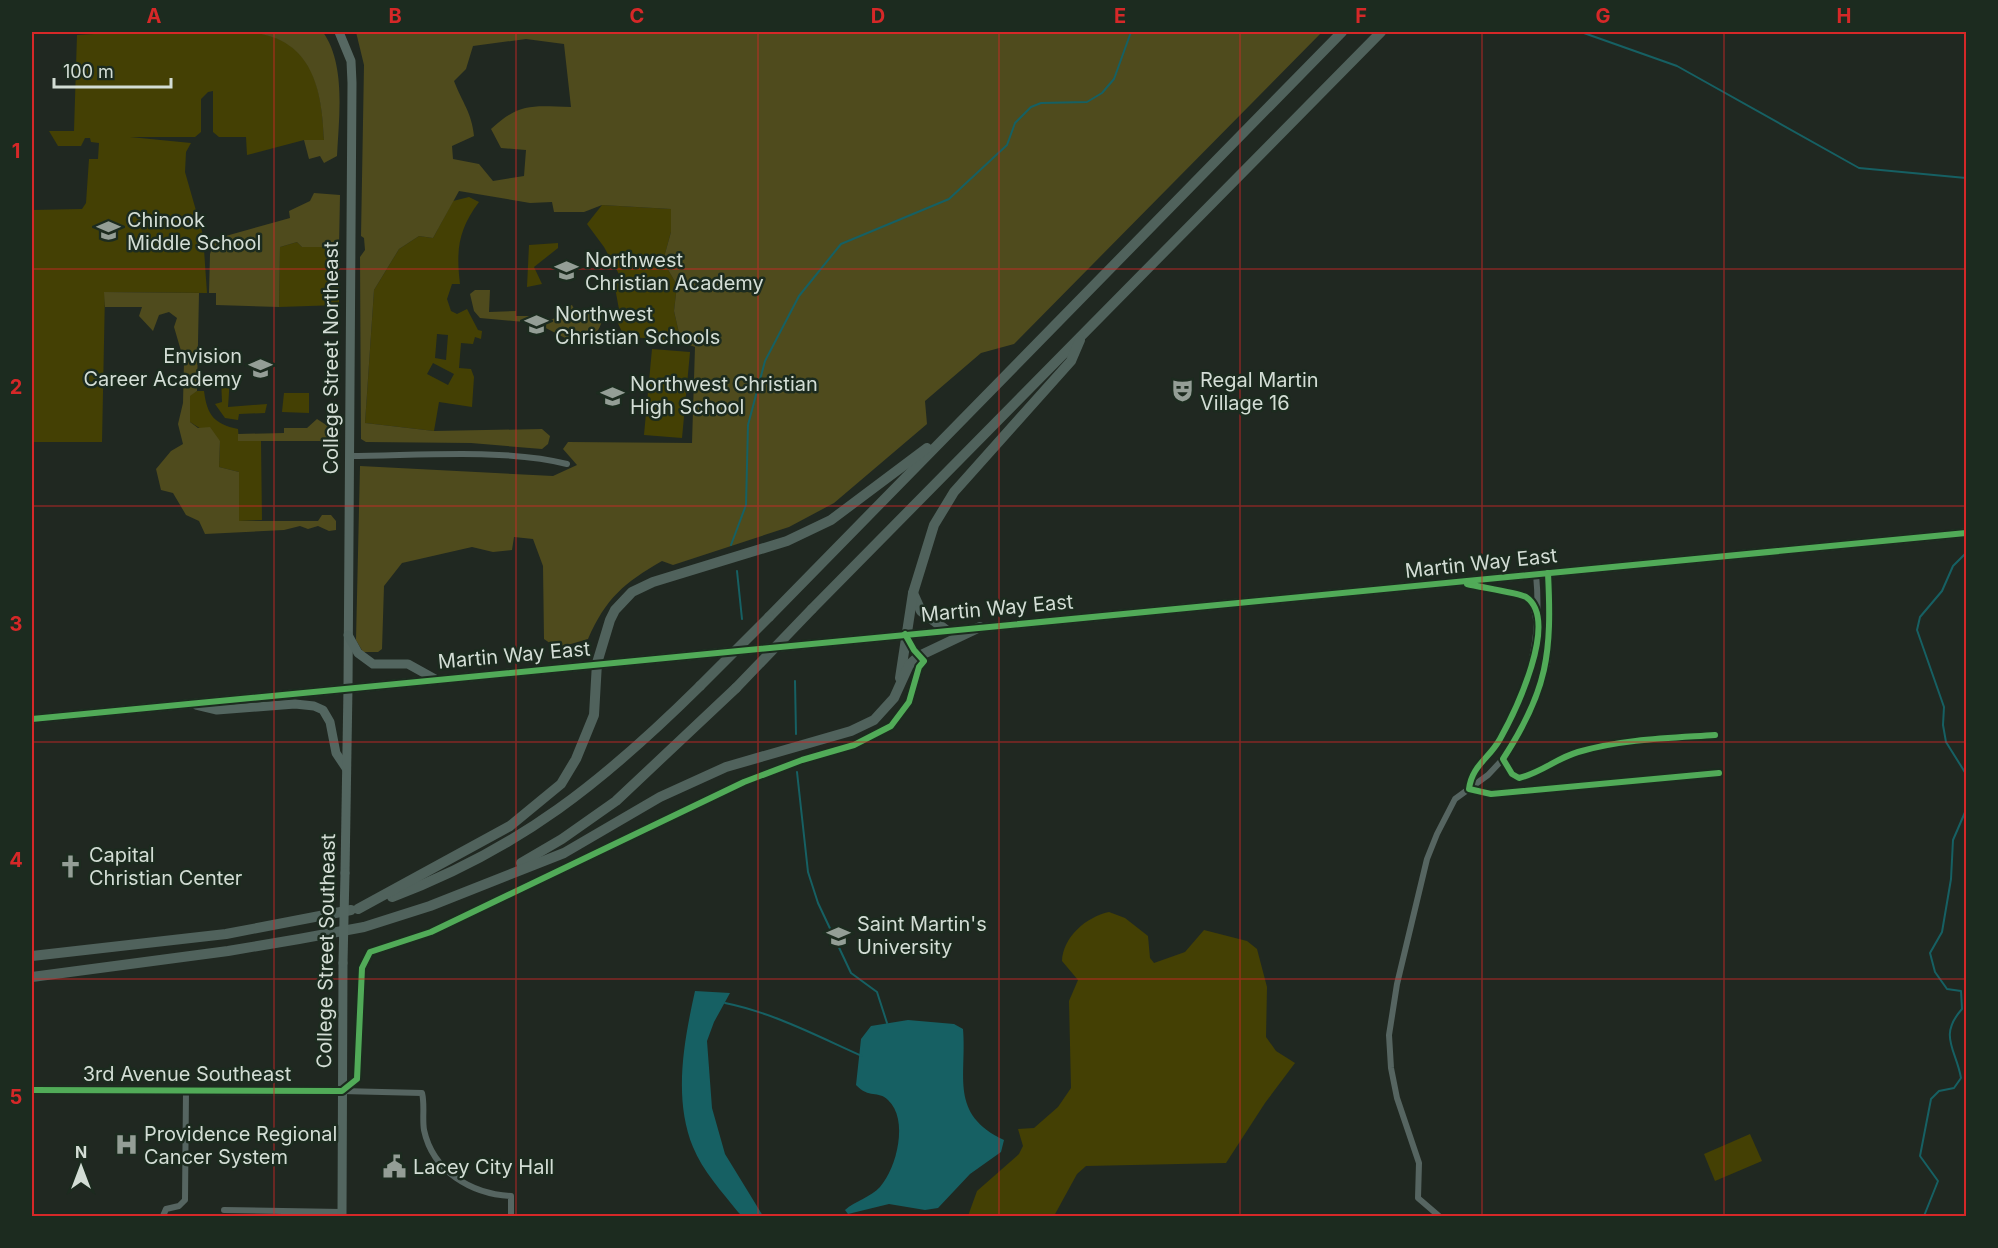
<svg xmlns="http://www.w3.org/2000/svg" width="1998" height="1248" viewBox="0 0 1998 1248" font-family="Inter,sans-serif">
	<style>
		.green { fill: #444004; fill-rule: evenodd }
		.forest { fill: #4f4b1d; fill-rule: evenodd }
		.water { fill: #166063 }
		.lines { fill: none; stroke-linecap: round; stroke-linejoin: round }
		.stream { stroke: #166063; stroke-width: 2 }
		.street { stroke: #566561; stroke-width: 6 }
		.secondary { stroke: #566862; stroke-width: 9 }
		.primary { stroke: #536660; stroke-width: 9 }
		.highway { stroke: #50625c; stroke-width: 10 }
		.primary-bridge { stroke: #536660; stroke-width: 9 }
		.highway-bridge { stroke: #50625c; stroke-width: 10 }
		.cycleway-casing { stroke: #1c2b1f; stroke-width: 10 }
		.cycleway { stroke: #51ab58; stroke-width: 6 }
		.grid { fill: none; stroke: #d62828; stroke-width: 1.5; stroke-opacity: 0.55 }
		.labels { text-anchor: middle; stroke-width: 5; stroke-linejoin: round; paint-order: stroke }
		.poi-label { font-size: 20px; fill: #d3ddd5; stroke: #1c2b1f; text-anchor: start }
		.street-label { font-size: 20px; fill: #d3ddd5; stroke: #1c2b1f }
		.neatline { fill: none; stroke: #d62828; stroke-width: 2 }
		.grid-label { font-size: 20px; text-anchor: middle; font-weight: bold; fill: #d62828 }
	</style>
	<rect width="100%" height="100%" fill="#202821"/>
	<g class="green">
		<path d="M97,32H248C312,37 322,86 324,140H304L247,155L246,137H219L213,132V91L208,92L201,99V132L195,137H130L191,143L186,152L185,172L203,235L207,293L105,292L102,442H32V210L82,209L86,203L89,159H98L99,143L91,142L90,138H85L81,146H58L49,131H74L77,35L94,34Z"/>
		<path d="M469,197L479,202C458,230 456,250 460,284H452L447,299L451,311L457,314L467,309L478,330L482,331L481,339L475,337L473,344L461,343L459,368L471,369L474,377L472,407L439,402L434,431L365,423L374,290L399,249L419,236L433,238L453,201ZM437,334L448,335L446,360L435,358ZM433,363L454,374L448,385L427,374Z"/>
		<path d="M602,205L671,209V232L663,261L677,285L674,311L681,342L624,336L615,317L620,315L614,282L620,276L604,247L587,224Z"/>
		<path d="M297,242L302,247H339V305L279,307L280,247Z"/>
		<path d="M558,243V248L534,267L542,284L527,287L529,245Z"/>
		<path d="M652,349L690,352L682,438L644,435Z"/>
		<path d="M221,378H230L228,407L267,404L265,413L239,414L238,420L225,418L215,404L222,402Z"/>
		<path d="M197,391H204C207,415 214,424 238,429L239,441H261L262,520L239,521V472L219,467L220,441L190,422V395Z"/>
		<path d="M284,393H309V413L282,412Z"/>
		<path d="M1109,912L1125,918L1148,936L1150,958L1154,963L1185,952L1204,930L1247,941L1257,949L1267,987L1266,1037L1276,1051L1295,1063L1265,1103L1226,1163L1086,1166L1077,1174L1054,1216H968L977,1191L1019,1154L1023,1146L1018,1129L1034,1128L1058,1107L1071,1088L1069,1001L1078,980L1062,961C1063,937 1086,917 1109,912Z"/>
		<path d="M1750,1134L1762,1161L1715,1181L1704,1154Z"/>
	</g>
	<g class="forest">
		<path d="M248,32H323C346,65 339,116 337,156L324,163L320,156L309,159L304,140H324C322,86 311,37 248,32Z"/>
		<path d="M356,32H1322L1014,344L981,353L925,401L927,424L834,503L789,527L673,565L662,561C624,583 606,598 588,639L557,648L544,639L543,566L533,539L514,537L512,550L493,552L472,547L402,563L384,586L382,649L378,652H363L356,640L360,466L553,476L577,465L563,449L568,442L692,443L695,347L681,342L674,311L677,285L663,261L671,232V209L602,205L584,212H554L552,202L530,203L459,191L433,238L419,236L399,249L374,290L365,423L434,431L542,429L550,436L548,444L542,449L471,443L366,442L361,439L360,257L365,250L364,238L361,236L364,65ZM526,39L564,44L571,107C533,106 520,102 491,129L501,148L526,150L524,176L493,181L479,164L453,159L452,146L474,136C472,113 462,102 454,81L466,69L473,46Z"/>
		<path d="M314,193L340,195L339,247H302L297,242L280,247L279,307L216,305V293H209L210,254L215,239L290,218L289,211L310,201Z"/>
		<path d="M475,290H490L489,312L516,311V316H542L545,322L558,317L557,311L572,305L578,317L596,310L604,314C598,337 595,335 573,342L536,323L480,318L474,311L470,294Z"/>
		<path d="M104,292L199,293L197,391L190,396V422L198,428L210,427L220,441L219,467L239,472V521H318L322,515H331L336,521V530L329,531L318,526L308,529L300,526L284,530L205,534L199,521L186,515L173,493L161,490L156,469L171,451L183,444L178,424L183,403L184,361L174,327L177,318L169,312L159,315L153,331L139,316L142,307H105Z"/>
		<path d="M317,419L337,432V445L320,441H238V434L284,433V428H307Z"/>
	</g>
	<g class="water">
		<path d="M695,991L730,993L714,1022L707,1041L712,1108L725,1154L763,1216H742L738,1212C723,1193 702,1170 693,1147C673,1098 684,1041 695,991Z"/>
		<path d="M908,1020L954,1024L963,1029C967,1077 949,1114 1004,1140L1001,1152L970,1174L938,1208L925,1210L889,1204L848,1214L845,1210C855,1201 871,1197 880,1187C897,1168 909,1119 888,1100C878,1090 869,1099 856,1085L861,1039L871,1026Z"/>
	</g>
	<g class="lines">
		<g class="stream">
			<path d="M1581,32L1677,66L1859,168L1966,178"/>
			<path d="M731,545L746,505L748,425L765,361L799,296L841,244L949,199L1007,145L1015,123L1031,107L1041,103L1087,102L1102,93L1114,79L1131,32"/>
			<path d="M1966,553L1953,566L1942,591L1920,617L1917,630L1944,707L1943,725L1946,742L1966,774"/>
			<path d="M737,571L742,619"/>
			<path d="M795,681L796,734"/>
			<path d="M797,772L808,872L818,903L851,973L877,992L887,1023"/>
			<path d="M725,1003C774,1013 817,1036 862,1056"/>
			<path d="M1924,1216L1938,1181L1920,1156L1931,1099L1939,1091L1954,1088L1961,1078C1956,1049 1938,1036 1962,1009L1961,991L1947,989L1935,972L1930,953L1942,932L1951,879L1953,840L1966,810"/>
		</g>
		<g class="street">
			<path d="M349,456C414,456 506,448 567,464"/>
			<path d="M1465,583C1478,587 1524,593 1530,601C1534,606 1535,613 1536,619"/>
			<path d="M1469,789C1472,764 1489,759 1500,739C1531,683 1542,637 1536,574"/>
			<path d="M342,1091L422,1093C425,1105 422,1118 424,1130C433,1172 472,1194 511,1196V1216"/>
			<path d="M224,1210L342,1212"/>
			<path d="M163,1216L166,1209L179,1206L185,1200L186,1091"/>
			<path d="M1439,1216L1418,1198L1419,1163L1397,1098L1391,1068L1389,1035L1397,984L1427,859L1437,834L1455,799L1488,775L1503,759L1517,738L1537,694L1547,664L1550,632L1548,573"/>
		</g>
		<g class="secondary">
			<path d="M339,32L351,61L352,83L348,687"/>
			<path d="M32,1090L342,1091"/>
		</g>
		<g class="primary">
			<path d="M348,635L358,653L373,664H408L435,679"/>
			<path d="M196,705L217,710L295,704L314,706L323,710L330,722L336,753L346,768"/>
			<path d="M32,719L1966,533"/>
			<path d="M345,873L348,687"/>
			<path d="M342,1216L343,963"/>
		</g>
		<g class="highway">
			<path d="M913,593L921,611L946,630"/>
			<path d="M812,609L1381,32"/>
			<path d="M769,617L1342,32"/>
			<path d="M900,678L913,593L934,525L954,492L1071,361L1080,340"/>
			<path d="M521,863L562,839L616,801L736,688"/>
			<path d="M392,897C520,849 604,781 700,686"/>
			<path d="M358,909L510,826L561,784L576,759L594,715L597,663L610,620L615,610L632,592L653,582L787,541L831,520L927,448"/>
			<path d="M32,956L226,934L351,910"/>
			<path d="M32,977L228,951L299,939L364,927L430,906L564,853L660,797L726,767L851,731L874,720L894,698L909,665L919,656L980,627"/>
		</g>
		<path class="primary-bridge" d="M343,963L345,873"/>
		<g class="highway-bridge">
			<path d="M700,686L769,617"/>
			<path d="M736,688L812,609"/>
		</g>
		<defs>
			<g id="cycleway">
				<path d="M1548,573C1552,653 1548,690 1503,759L1512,774L1519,778C1541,773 1557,758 1578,752C1622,739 1670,738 1715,735"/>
				<path d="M1467,584C1479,587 1520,593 1526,597C1560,620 1515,712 1500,739C1489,759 1472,765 1469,789L1491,794L1719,773"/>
				<path d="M32,719L1966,533"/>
				<path d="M32,1090L342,1091L357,1079L362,968L370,952L431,932L744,782L802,760L854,745L891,726L909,702L919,667L924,661L914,650L905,634"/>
			</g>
		</defs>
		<use href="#cycleway" class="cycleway-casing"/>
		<use href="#cycleway" class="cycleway"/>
	</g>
	<path class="grid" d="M274,32V1216M516,32V1216M758,32V1216M999,32V1216M1240,32V1216M1482,32V1216M1724,32V1216M32,269H1966M32,506H1966M32,742H1966M32,979H1966"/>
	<defs>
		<symbol id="school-bare" viewBox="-9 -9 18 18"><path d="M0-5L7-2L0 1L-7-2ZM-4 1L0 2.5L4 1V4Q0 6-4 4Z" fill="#949e96" stroke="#1c2b1f" stroke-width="2.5" paint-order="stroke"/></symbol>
		<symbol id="theatre-bare" viewBox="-9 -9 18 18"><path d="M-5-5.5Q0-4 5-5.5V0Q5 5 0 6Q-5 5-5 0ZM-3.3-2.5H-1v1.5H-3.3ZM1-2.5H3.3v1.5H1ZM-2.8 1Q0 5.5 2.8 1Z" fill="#949e96" stroke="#1c2b1f" stroke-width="2.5" paint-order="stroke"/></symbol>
		<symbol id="church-bare" viewBox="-9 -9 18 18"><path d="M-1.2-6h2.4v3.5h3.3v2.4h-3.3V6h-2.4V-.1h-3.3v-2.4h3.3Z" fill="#949e96" stroke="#1c2b1f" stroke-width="2.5" paint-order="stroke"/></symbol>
		<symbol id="university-bare" viewBox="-9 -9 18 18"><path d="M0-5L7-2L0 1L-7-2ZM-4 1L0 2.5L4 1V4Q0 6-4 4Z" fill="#949e96" stroke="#1c2b1f" stroke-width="2.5" paint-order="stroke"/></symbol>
		<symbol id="hospital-bare" viewBox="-9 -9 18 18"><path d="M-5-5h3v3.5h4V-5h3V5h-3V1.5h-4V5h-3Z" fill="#949e96" stroke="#1c2b1f" stroke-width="2.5" paint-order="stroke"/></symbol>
		<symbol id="civic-bare" viewBox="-9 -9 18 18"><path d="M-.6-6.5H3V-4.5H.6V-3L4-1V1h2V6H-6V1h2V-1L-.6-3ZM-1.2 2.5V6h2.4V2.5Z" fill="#949e96" stroke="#1c2b1f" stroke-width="2.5" paint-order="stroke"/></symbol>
	</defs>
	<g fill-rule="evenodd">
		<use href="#school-bare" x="92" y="214" width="33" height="33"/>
		<use href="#school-bare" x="550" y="254" width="33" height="33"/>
		<use href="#school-bare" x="520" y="308" width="33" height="33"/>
		<use href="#school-bare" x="244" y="352" width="33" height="33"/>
		<use href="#theatre-bare" x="1166" y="374" width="33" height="33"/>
		<use href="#school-bare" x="596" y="380" width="33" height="33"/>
		<use href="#church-bare" x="54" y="850" width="33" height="33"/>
		<use href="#university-bare" x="822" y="920" width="33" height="33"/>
		<use href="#hospital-bare" x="110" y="1128" width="33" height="33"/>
		<use href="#civic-bare" x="378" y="1150" width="33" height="33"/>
	</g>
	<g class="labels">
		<g class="poi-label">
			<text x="127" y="227">Chinook<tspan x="127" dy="23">Middle School</tspan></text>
			<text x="585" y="267">Northwest<tspan x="585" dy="23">Christian Academy</tspan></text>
			<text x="555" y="321">Northwest<tspan x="555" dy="23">Christian Schools</tspan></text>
			<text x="242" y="363" text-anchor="end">Envision<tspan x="242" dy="23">Career Academy</tspan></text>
			<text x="1200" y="387">Regal Martin<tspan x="1200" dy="23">Village 16</tspan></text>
			<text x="630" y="391">Northwest Christian<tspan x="630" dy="23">High School</tspan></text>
			<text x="89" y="862">Capital<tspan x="89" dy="23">Christian Center</tspan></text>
			<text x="857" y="931">Saint Martin's<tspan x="857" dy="23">University</tspan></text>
			<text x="144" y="1141">Providence Regional<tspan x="144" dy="23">Cancer System</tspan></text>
			<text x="413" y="1174">Lacey City Hall</text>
		</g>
		<g class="street-label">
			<text transform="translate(331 358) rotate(-90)" y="7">College Street Northeast</text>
			<text transform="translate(1481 563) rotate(-6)" y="7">Martin Way East</text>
			<text transform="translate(997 608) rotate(-5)" y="7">Martin Way East</text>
			<text transform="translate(514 655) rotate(-5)" y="7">Martin Way East</text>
			<text transform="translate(326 951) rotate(-89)" y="7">College Street Southeast</text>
			<text x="187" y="1081">3rd Avenue Southeast</text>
		</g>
	</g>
	<rect width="1998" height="1248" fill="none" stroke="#1c2b1f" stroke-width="66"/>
	<g transform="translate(81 1167)" stroke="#1c2b1f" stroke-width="4.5" paint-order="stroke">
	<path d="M0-4.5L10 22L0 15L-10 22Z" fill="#d3ddd5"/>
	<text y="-9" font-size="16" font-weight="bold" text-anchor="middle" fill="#d3ddd5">N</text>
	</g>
	<path d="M54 78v9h117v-9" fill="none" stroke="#d3ddd5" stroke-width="3"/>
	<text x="63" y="78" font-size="18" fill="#d3ddd5" stroke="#1c2b1f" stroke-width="4.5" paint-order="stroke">100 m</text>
	<rect x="33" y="33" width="1932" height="1182" class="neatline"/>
	<g class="grid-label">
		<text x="154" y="23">A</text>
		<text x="395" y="23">B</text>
		<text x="637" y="23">C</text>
		<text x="878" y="23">D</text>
		<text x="1120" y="23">E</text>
		<text x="1361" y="23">F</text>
		<text x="1603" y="23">G</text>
		<text x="1844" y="23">H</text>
		<text x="16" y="158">1</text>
		<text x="16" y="394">2</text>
		<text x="16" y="631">3</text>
		<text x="16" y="867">4</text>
		<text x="16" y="1104">5</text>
	</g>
</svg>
